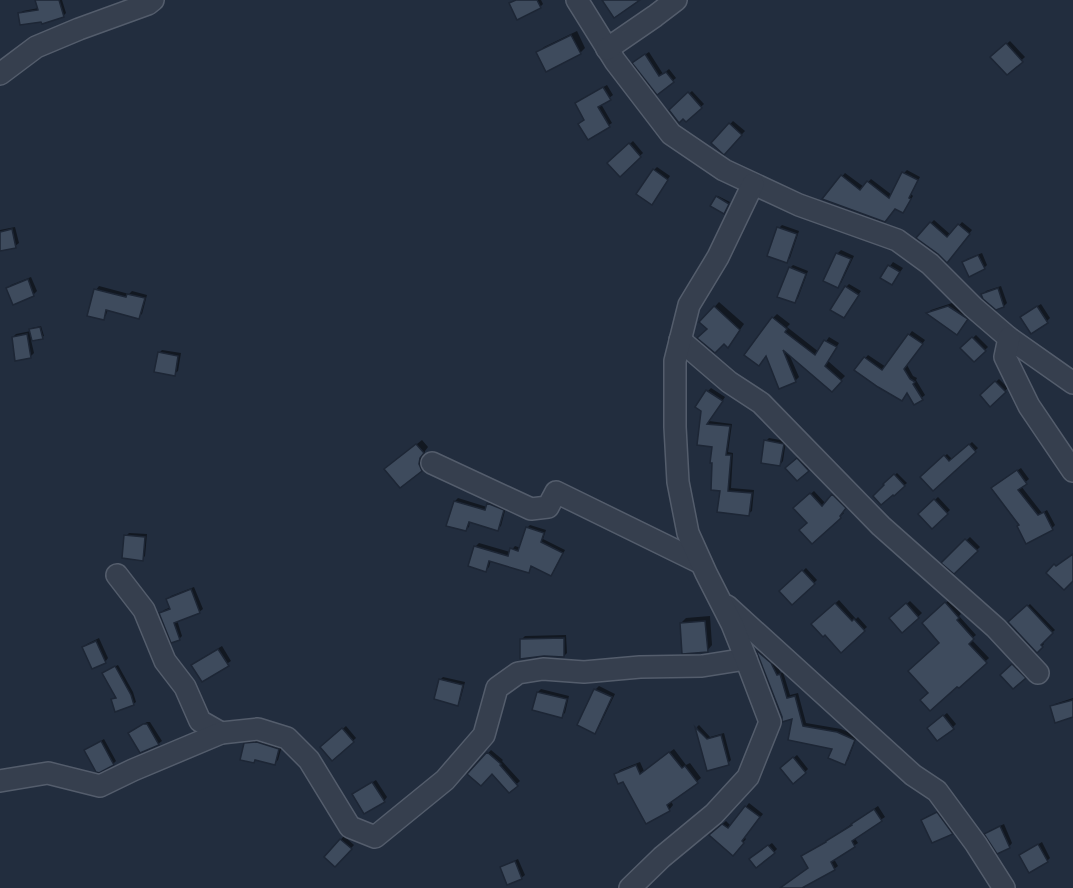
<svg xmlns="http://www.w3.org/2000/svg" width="1073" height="888" viewBox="0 0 1073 888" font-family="'Source Sans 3',sans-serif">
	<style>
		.shadow { fill: #0007 }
		.building { fill: #3e4b5d; stroke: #1d2635; stroke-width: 1.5 }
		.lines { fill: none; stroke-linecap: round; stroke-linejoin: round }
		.minor-casing { stroke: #545d6c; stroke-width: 24 }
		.minor { stroke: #363f4e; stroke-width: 21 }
	</style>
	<rect width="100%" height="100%" fill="#222d3e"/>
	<g class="shadow">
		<path d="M36,0H62L66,13L63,16L20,13L23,11L39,8Z"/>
		<path d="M515,0H541L543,4L540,7L511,4Z"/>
		<path d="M577,31L585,48L580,53H538L544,47Z"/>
		<path d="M1010,41L1025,57L1007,73L992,57Z"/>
		<path d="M649,52L663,74L669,69L676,78L657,93L637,60Z"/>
		<path d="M607,85L613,95L601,104L612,123L589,138L586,119L580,100Z"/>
		<path d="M692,91L704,104L686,120L671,110Z"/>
		<path d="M733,121L745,131L724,153L713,143Z"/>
		<path d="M633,141L643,153L620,174L609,163Z"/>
		<path d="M657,167L670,176L655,199L654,170Z"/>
		<path d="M907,170L920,177L911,194L913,196L903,212L895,207L824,198L845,173L864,187L871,179L892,195L904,173Z"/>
		<path d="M718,196L730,202L725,211L717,197Z"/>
		<path d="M934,220L951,235L962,222L972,230L950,258L931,223Z"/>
		<path d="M782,225L799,231L790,258L787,261L779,228Z"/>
		<path d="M15,227L19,243L15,246L0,250V230Z"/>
		<path d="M841,250L854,256L841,283L838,286L825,280L838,253Z"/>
		<path d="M982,253L987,265L984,268L964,263L967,259Z"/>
		<path d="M893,262L903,268L892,283L882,277Z"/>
		<path d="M793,265L808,271L798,298L794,302L790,268Z"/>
		<path d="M31,277L37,291L34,294L14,303L8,288L11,285Z"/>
		<path d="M849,284L861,291L844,316L846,287Z"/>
		<path d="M99,286L129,294L132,291L147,295L142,314L138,317L108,309L106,315L103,319L96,290Z"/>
		<path d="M1001,286L1007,303L1004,306L983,295L986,291Z"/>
		<path d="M719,302L744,324L732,341L709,329L701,322Z"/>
		<path d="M952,303L970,316L960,330L928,313L931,310Z"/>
		<path d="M1041,304L1050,318L1047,321L1025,314Z"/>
		<path d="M777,314L790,324L787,327L819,352L829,337L839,343L828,361L845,376L831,390L789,354L799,377L795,381L780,387L773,318Z"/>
		<path d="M41,326L44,336L31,340L34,353L30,357L13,337L16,334L31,331L32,328Z"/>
		<path d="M912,331L925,340L907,365L913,376L917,378L916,380L925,395L915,403L908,392L902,400L856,370L868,355L886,367Z"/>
		<path d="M976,335L988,347L974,360L962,348Z"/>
		<path d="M162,350L181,353L178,371L174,374L159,353Z"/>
		<path d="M999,379L1008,388L990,404L982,395Z"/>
		<path d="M711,388L725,397L709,421L732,424L728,452L733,453L731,488L754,490L752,511L748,514L722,489L714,445L699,443L708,391Z"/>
		<path d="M769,438L786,441L783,461L780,465L766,441Z"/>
		<path d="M422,440L428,447L425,451L424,457L427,464L421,470L392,464Z"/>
		<path d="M972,442L978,448L933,489L922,477L947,454L953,460Z"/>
		<path d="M801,456L811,466L797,479L787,468Z"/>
		<path d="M1021,468L1029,479L1021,486L1042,513L1047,510L1055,525L1052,528L1021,525L996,485Z"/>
		<path d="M897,473L907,483L894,494L885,484Z"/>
		<path d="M814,491L826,504L836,492L848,504L842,512L844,513L812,542L809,523L795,508Z"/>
		<path d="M938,497L950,510L932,527L920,514Z"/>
		<path d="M458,498L487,507L492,500L506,507L501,526L497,529L470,521L469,527L465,530L455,501Z"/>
		<path d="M530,525L546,530L543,539L565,550L554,571L551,574L533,565L529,571L491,560L489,567L486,570L475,547L479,543L510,552L515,546L521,548L527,528Z"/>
		<path d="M129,533L147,534L145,556L142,559L126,536Z"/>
		<path d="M970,537L980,547L954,572L944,562Z"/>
		<path d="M806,568L817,580L793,603L782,591Z"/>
		<path d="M194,587L203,609L199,612L177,620L182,636L179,639L161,613L164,610L171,607L168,599L171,596Z"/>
		<path d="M839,600L856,619L858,617L867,627L841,650L825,633L813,624Z"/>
		<path d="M949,600L961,614L959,616L976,635L971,639L989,658L959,686L930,693L941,643L924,623Z"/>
		<path d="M910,601L922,613L903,631L891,618Z"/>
		<path d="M1030,604L1055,630L1042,641L1044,644L1037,651L1010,622Z"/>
		<path d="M710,616L712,645L707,651L681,623L686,618Z"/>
		<path d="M566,635L567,653L564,656L521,640L525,636Z"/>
		<path d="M99,638L108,658L105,662L84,647L87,644Z"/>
		<path d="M222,646L231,661L202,680L196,662Z"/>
		<path d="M760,648L774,660L781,673L783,672L790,695L798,693L806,723L841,729L857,736L848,760L845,763L834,748L790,739L794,717H783L758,651Z"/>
		<path d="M1016,662L1028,674L1013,687L1002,675Z"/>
		<path d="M118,665L133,692L136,702L133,704L113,700L116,696L106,671Z"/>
		<path d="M443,677L465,682L460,701L457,704L440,680Z"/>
		<path d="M599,686L615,694L598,729L595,732V690Z"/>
		<path d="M541,689L569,696L565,713L561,716L538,692Z"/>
		<path d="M1073,698V716L1052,707L1055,704Z"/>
		<path d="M947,713L956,724L953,727L932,725Z"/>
		<path d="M147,722H150L162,741L158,744L140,752L133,730Z"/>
		<path d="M699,725L710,737L724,733L731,760L728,763L708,769L697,727Z"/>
		<path d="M346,726L356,738L332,759L322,747Z"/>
		<path d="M104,739L116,761L113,764L86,750Z"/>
		<path d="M261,739L282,746L278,760L275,763L245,744L249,741Z"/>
		<path d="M674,749L686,765L690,763L701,778L671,801L673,805L669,810L616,774L620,770L640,762L644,771Z"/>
		<path d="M491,750L503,760L502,761L520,781L509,791L492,772L469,774Z"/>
		<path d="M797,755L808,769L805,772L785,765Z"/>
		<path d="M376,780L387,797L384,801L357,792Z"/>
		<path d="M749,803L763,814L744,837L746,839L733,854L714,832L726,821L731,826Z"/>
		<path d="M878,806L885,817L854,837L858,843L834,859L838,866L834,869L803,886L805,888H785L810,868L803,856L807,853L827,841Z"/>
		<path d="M941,810L955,829L952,832L923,820L926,817Z"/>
		<path d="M1004,824L1012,843L1009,847L986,834L989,831Z"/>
		<path d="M344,836L354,845L335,865L326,856Z"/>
		<path d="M1042,842L1050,858L1047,861L1021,855Z"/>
		<path d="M772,843L777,849L774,852L754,856Z"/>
		<path d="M518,859L525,875L521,878L502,868L505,865Z"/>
	</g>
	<g class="building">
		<path d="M35,0H59L64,17L42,24L41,22L20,25L18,13L38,10Z"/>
		<path d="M516,0H537L541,8L517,20L509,3Z"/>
		<path d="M602,0H640L614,18Z"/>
		<path d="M571,35L581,54L546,72L536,52Z"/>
		<path d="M1006,43L1023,62L1007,75L990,57Z"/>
		<path d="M645,54L659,76L666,72L674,82L657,95L632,63Z"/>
		<path d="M603,87L611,100L598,107L610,127L588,140L578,124L584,120L575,103Z"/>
		<path d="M688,92L702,108L686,122L683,119L679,123L669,110Z"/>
		<path d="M729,123L742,135L724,155L711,143Z"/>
		<path d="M629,143L641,157L620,177L607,163Z"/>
		<path d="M653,169L668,180L652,205L636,194Z"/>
		<path d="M902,172L918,180L909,198L911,199L903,213L895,209L885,222L822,199L841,175L860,190L867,181L889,198Z"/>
		<path d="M716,196L729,204L724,214L710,206Z"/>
		<path d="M930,222L947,237L958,224L970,234L947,263L938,254L916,238Z"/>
		<path d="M777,227L797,234L787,263L767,256Z"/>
		<path d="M12,229L16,248L0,251V232Z"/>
		<path d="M836,253L851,259L838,288L823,281Z"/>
		<path d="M978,255L985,269L969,277L962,262Z"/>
		<path d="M888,265L900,272L892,285L880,278Z"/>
		<path d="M789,267L806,274L795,303L777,297Z"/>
		<path d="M28,279L34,296L13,305L6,288Z"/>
		<path d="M845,286L859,295L844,318L830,310Z"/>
		<path d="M998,288L1004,307L996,310L983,299L981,294Z"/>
		<path d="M94,289L126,297L127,294L145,298L139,319L106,310L104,320L87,316Z"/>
		<path d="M714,306L740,330L728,348L724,344L715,353L697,338L707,329L699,322Z"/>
		<path d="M948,306L968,319L957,335L926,313Z"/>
		<path d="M1037,306L1048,323L1031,334L1020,317Z"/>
		<path d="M772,317L787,329L785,332L815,355L824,340L837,347L825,366L842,381L832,392L783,350L796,382L779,389L766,356L759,366L744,355Z"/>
		<path d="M40,327L43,339L32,341L29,329Z"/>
		<path d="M27,334L31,358L15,361L12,337Z"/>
		<path d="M908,334L923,344L904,369L910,379L915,382L913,384L923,400L914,405L907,393L902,401L878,387L854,370L864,357L882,370Z"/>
		<path d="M972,337L986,351L974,362L960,348Z"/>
		<path d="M158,352L178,356L175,376L154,372Z"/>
		<path d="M995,381L1006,392L990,407L980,395Z"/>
		<path d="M706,390L723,401L707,424L730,426L726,455H731L728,491L752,493L749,516L717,512L720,491L711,490L712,463H710L712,447L697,445L701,411L695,407Z"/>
		<path d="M764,440L784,444L780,466L761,463Z"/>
		<path d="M416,444L424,453L420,458L419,464L422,471L400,488L384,469Z"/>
		<path d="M969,444L976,452L933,491L920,477L944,455L949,461Z"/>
		<path d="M797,458L809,471L797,481L785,468Z"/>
		<path d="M1017,470L1027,484L1018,490L1038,515L1044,512L1053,530L1026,544L1017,526L1019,525L991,488Z"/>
		<path d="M894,474L905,486L894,496L893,495L881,505L873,496L884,485L883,484Z"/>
		<path d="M810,493L822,506L832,494L846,508L840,516L841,518L812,544L799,530L807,523L793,508Z"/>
		<path d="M934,499L948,514L932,529L918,514Z"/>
		<path d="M454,501L485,510L487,503L504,510L498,531L469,522L466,531L446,526Z"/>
		<path d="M526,527L544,533L541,542L563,553L551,576L531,566L529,573L489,561L486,572L468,566L474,546L508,556L510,548L518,551Z"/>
		<path d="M124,535L145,537L143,561L122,558Z"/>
		<path d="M965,539L978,551L954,574L941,563Z"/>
		<path d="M1073,554V581L1064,590L1046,573L1054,564L1056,566Z"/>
		<path d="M802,570L815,584L792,605L779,591Z"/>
		<path d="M191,589L200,613L174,623L180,640L171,643L159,613L170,609L166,599Z"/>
		<path d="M945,602L959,618L957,620L974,639L969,644L987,663L959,688L957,687L930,711L920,700L928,693L908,671L939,643L922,623Z"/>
		<path d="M835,603L852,621L854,619L865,631L841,653L825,635L823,637L811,624Z"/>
		<path d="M906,603L919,618L902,633L889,618Z"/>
		<path d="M1027,605L1053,633L1041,645L1043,647L1037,653L1008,622Z"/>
		<path d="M705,621L708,652L682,654L680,623Z"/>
		<path d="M564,638V657L544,656L520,659V639Z"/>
		<path d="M96,641L106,663L92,669L82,647Z"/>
		<path d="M218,649L229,666L202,682L191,665Z"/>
		<path d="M756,650L771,663L777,675L780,674L787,698L795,696L803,726L837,732L855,740L845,765L828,758L832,749L788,740L792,719L782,722V717Z"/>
		<path d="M1012,664L1026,678L1013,689L1000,675Z"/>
		<path d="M115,666L131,695L134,705L115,712L111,699L116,698L102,673Z"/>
		<path d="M439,679L463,685L458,706L434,699Z"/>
		<path d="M594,689L612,697L595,734L577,725Z"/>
		<path d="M537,692L567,699L562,718L532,710Z"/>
		<path d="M1073,700V717L1055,723L1050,706Z"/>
		<path d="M943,715L954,729L937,741L927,728Z"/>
		<path d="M143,724H147L159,745L140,753L128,733Z"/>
		<path d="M695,727L707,739L721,735L729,765L707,771Z"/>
		<path d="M342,728L354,742L332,761L320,747Z"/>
		<path d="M101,741L114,765L99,773L96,772L84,750Z"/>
		<path d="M257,742L279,749L275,765L255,760L254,763L240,760L244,743Z"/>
		<path d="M487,752L501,764L500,765L518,786L509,793L492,774L481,786L467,774Z"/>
		<path d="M669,752L682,768L685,766L698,783L667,805L670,811L646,824L623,782L618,784L614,774L636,765L640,774Z"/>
		<path d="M793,757L806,773L793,784L780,768Z"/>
		<path d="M372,782L385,802L364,814L352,794Z"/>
		<path d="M745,806L760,817L742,841L744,843L733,856L709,835L722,824L728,828Z"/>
		<path d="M874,809L882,821L852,841L855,847L831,862L835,870L802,888H780L808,868L801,856L826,842V841L852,825L851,824Z"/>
		<path d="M937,812L953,834L932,843L921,820Z"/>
		<path d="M1000,826L1010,848L997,854L984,834Z"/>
		<path d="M340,839L352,849L335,867L324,857Z"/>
		<path d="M1038,844L1048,862L1029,873L1019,855Z"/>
		<path d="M768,845L775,853L756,868L749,859Z"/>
		<path d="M515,861L522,879L507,885L500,867Z"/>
	</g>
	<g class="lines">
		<defs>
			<g id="minor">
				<path d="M577,0L615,61L671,134L724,170L799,205L897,240L930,264L973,307L1009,338L1073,383"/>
				<path d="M607,49L655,16L676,0"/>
				<path d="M0,74L36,47L79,29L148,4L153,0"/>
				<path d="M1009,338L1005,357L1029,406L1073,471"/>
				<path d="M680,340L729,382L761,403L881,526L996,628L1038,673"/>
				<path d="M432,463L531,509L548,507L556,492L701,563"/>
				<path d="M117,575L144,610L165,661L185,687L200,721L221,733"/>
				<path d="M727,606L913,775L937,791L976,844L1004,888"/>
				<path d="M0,781L48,773L100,786L133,770L221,733L258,729L287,738L309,760L350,827L375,837L445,780L484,735L497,688L518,673L543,669L584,672L640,667L702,666L746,659"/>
				<path d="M630,888L662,857L714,814L748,777L770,722L746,659L732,624L706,573L688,533L678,482L675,427V361L689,305L718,257L753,184"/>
			</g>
		</defs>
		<use href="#minor" class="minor-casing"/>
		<use href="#minor" class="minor"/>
	</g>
</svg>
